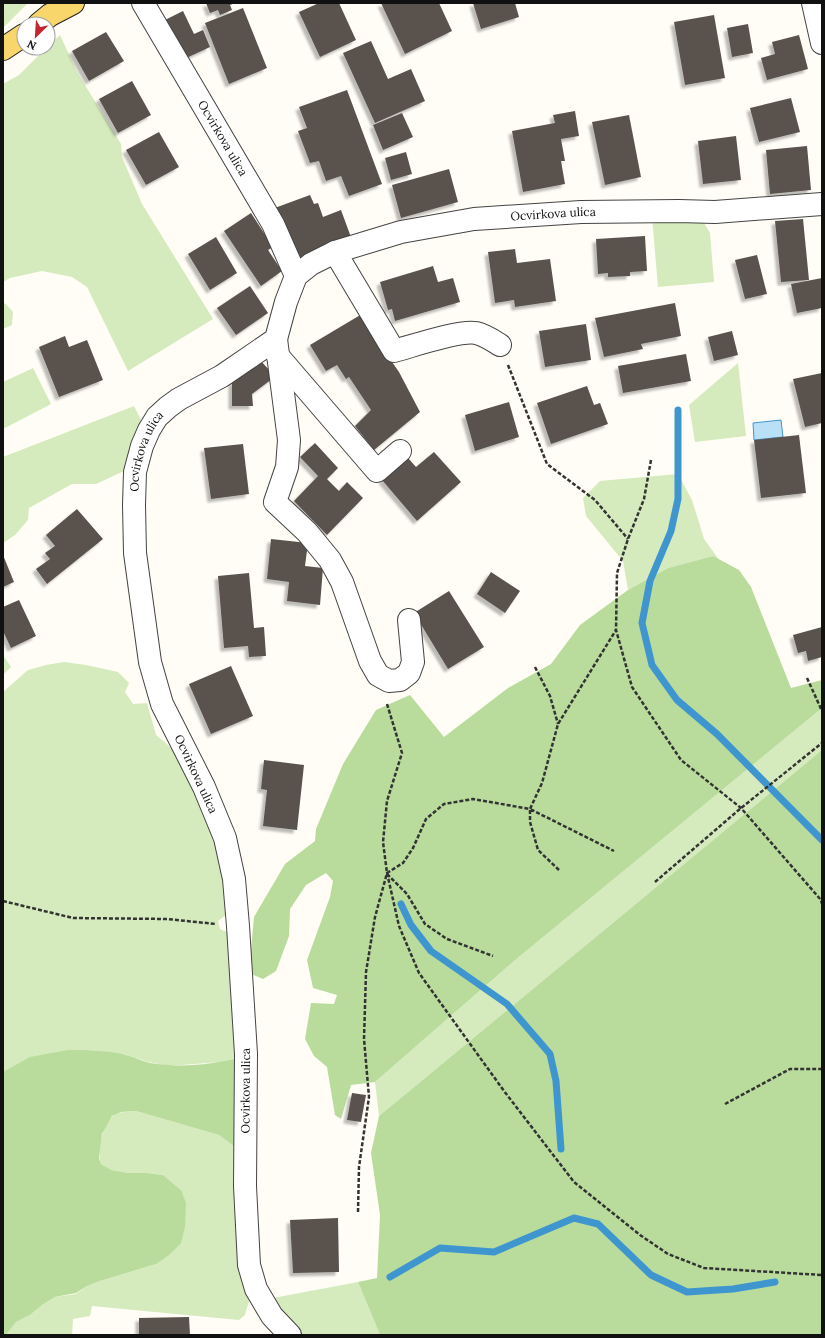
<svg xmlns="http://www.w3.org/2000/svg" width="825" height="1338" viewBox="0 0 825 1338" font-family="Lora,serif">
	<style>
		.green { fill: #d5ebbd }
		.forest { fill: #b9dc9c }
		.water { fill: #b9e0f7; stroke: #3f96cf }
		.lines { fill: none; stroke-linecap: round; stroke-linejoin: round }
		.stream { stroke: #3f96cf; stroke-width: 7 }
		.building { fill: #5a524d; filter: url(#shadow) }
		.minor-casing { stroke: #444; stroke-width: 24 }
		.major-casing { stroke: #222; stroke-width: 24 }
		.path { stroke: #333; stroke-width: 2.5; stroke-dasharray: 4 2; stroke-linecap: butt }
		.minor { stroke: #fff; stroke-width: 22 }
		.major { stroke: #f9d66b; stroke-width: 22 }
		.labels { text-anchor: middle; stroke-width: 4; stroke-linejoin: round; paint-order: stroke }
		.street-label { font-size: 12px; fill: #111; stroke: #fff }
	</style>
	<defs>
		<filter id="shadow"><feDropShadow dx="-3.5" dy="3.5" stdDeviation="1" flood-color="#0004"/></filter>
	</defs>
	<rect width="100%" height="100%" fill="#fffdf5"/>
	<g class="green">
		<path d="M3,3H28L3,28Z"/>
		<path d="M60,35L77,72L121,144L122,157L142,204L213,319L128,371L87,287L72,277L42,271L10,278L3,282V84L19,75L46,48H48V46Z"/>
		<path d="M652,217H691L704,223L710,233L714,282L658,287Z"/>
		<path d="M3,303L6,304L13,312L12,325L3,329Z"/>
		<path d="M738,363L746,436L695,442L689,405Z"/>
		<path d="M33,368L51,404L3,429V382Z"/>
		<path d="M134,406L142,422L131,458L124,471L96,484H72L29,508L28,520L15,535L3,543V457Z"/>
		<path d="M678,474L692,500L704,539L720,561L713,556L668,568L628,590L623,561L586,516L583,498L600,481Z"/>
		<path d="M3,655L11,667L3,675Z"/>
		<path d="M64,662L86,665L118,672L129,683L125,692L133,704L147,703L156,735L168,745L183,760L215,829L230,912L218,921L220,929L232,934L241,1057L220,1062L181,1065H164L148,1062L127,1055L110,1052L89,1050L3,1072V692L28,670L46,665Z"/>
		<path d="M822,708V750L379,1116L375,1082L514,961Z"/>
		<path d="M136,1111L219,1135L239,1150L241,1257L249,1301L245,1315L239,1320L92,1306L90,1316L73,1319L72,1335H6L16,1322L30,1315L42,1305L55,1297L76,1294L87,1286L100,1281L156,1264L181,1190L163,1175L147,1173H128L110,1170L101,1164C97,1153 102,1125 112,1117C117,1111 128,1112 136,1111Z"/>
		<path d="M358,1282L380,1335H303L284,1313L273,1298Z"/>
	</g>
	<g class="forest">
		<path d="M713,556L739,570L751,587L791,688L822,680V708L514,961L375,1082L351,1085L341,1119L335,1115L327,1067L314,1056L305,1039L311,1003L334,1004L337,995L313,988L307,960L330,897L333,881L326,873L306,885L290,909L289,936L276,971L263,979L249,973L254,917L285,864L315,841L316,829L343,764L376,710L410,695L444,737L508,688L551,664L580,625L628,590L668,568Z"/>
		<path d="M822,750V1335H380L358,1282L377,1278L380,1215L371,1153L379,1116Z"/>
		<path d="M68,1050C88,1050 107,1050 126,1055C134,1057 142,1061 150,1063C179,1068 212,1065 241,1057L239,1150L219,1135L136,1111L121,1112L112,1116L102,1134L99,1158L101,1164L111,1170L128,1173H147L163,1175L181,1190L186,1203L185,1227L181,1243L169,1255L156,1264L100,1281L87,1286L76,1293L55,1297L42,1305L30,1315L16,1322L6,1335H3V1072L30,1057Z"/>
	</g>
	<path class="water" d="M781,420L783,437L754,440L753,423Z"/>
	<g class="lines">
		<g class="stream">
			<path d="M678,410V499L671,531L650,581L642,623L652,665L677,700L717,734L822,840"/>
			<path d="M401,904L411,925L431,951L507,1004L550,1054L556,1081L561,1149"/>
			<path d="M390,1277L440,1248L494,1252L574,1218L598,1224L651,1275L687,1292L733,1289L775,1282"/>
		</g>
	</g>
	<g class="building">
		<path d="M206,3H235L230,5L232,10L220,15L218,10L210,13Z"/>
		<path d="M319,3H339L356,40L320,57L299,12Z"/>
		<path d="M381,3H439L452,31L405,54Z"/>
		<path d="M473,3H515L519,17L481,29Z"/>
		<path d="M243,8L267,68L229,84L205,23Z"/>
		<path d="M183,11L194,34L203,30L210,47L182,60L163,21Z"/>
		<path d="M714,15L725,78L685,85L674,22Z"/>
		<path d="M748,24L753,53L732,57L727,28Z"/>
		<path d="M106,32L124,61L89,81L72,51Z"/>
		<path d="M799,35L808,69L767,80L761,58L775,54L772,42Z"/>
		<path d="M371,41L388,79L411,69L425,101L375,123L343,53Z"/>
		<path d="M132,81L151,115L118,133L99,99Z"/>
		<path d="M347,90L382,184L349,196L341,176L326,181L319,161L310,163L298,131L307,128L299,107Z"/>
		<path d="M791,98L800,132L759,142L750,108Z"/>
		<path d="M575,111L579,136L561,139L565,161H561L565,184L523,192L512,131L555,123L553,115Z"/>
		<path d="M402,113L413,137L383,150L373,125Z"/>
		<path d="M629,115L641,177L605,185L592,122Z"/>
		<path d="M159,132L179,167L146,185L126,150Z"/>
		<path d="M736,136L741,180L703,184L698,141Z"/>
		<path d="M807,146L811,190L770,194L766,150Z"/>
		<path d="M406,152L412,174L391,180L385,158Z"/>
		<path d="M449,169L458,202L401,218L392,185Z"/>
		<path d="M310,195L314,204L318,203L323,217L341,210L352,240L292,262L272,209Z"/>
		<path d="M251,213L273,247L268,250L282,271L261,286L224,231Z"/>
		<path d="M803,219L809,280L781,282L775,221Z"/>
		<path d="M645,236L647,271L630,272V276L608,277V273L598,274L596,239Z"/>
		<path d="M216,237L237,273L210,290L188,254Z"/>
		<path d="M515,249L517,263L550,259L556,301L515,307L514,300L495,303L488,252Z"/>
		<path d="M757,255L767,294L745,299L735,260Z"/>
		<path d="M433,266L438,282L453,278L460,302L395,321L392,309L388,310L380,282Z"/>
		<path d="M822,278V308L797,313L791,284Z"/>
		<path d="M250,286L268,313L236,335L217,308Z"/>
		<path d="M675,303L681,336L641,344L643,349L604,357L595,318Z"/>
		<path d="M362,314L387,355L399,372L420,412L374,450L355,426L371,410L349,377L346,379L337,365L326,371L310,345Z"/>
		<path d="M586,324L591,360L545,367L539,331Z"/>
		<path d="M732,331L738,355L714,361L708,337Z"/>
		<path d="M65,336L69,347L87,340L103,380L59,397L39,347Z"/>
		<path d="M686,354L691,381L623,393L618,366Z"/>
		<path d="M260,360L271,372L272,379L252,394L253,406H232V383Z"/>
		<path d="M822,373V423L805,427L793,379Z"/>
		<path d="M587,386L594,405L600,403L608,424L551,444L537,403Z"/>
		<path d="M509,402L519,437L475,451L465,415Z"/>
		<path d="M799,435L806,493L761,498L754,440Z"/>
		<path d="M315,443L338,468L327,479L339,491L347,482L363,498L327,535L294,501L318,476L300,457Z"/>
		<path d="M243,444L249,494L211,499L204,448Z"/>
		<path d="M434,452L461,482L417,521L382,480L408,458L416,467Z"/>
		<path d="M77,509L103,539L47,584L36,569L50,559L45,553L55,546L46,535Z"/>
		<path d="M271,539L308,543L305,566L323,568L320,605L287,601L289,582L267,579Z"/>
		<path d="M3,555L14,582L3,587Z"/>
		<path d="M491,572L520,591L505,613L477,594Z"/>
		<path d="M249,573L254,628L264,627L266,656L249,657L248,646L224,648L218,576Z"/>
		<path d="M449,591L484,647L448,669L414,613Z"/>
		<path d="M19,600L36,636L11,648L3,631V607Z"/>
		<path d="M822,627V657L808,661L806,651L798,653L793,635Z"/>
		<path d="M231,666L253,716L211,734L189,684Z"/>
		<path d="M264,760L304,765L297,830L263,826L267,790L261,789Z"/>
		<path d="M352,1093L366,1095L361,1122L347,1120Z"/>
		<path d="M338,1218L339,1272L293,1273L290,1220Z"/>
		<path d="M189,1317L190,1335H139V1318Z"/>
	</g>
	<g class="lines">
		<defs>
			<g id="minor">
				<path id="s1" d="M143,3L273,224L296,276"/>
				<path d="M813,3L822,43"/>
				<path d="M335,252L394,351C413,346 459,330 476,333C485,335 492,340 500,345"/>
				<path d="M276,339L289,440L287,467L275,502L307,532L330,560L342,582L370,661L378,675L389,681L400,680L409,673L413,662L409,620"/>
				<path d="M278,356L377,471L400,451"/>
				<path id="s2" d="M290,1335L272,1316L256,1289L249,1265L245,1186L246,1054L238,926L234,879L225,838L204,787L162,704L150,662L135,553L134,505L135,472L142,446L149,430L157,417L168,407L179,399L222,376L276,339L286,302L296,276L311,264L335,252L401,232L474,219L581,212L679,211L715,212L822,204"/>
			</g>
			<g id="major">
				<path d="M39,24L50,15L73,3"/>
				<path d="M3,49L24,35"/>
			</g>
		</defs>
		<use href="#minor" class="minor-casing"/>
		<use href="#major" class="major-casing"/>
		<g class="path">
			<path d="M508,365L547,464L595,500L628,539"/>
			<path d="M651,460L644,499L628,539L617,573L616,630L632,687L681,760L741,808L821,900L822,904"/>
			<path d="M535,667L550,696L558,724"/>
			<path d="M807,678L822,711"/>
			<path d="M387,704L402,753L387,801L383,842L387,873L399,926L419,973L504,1091L574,1182L640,1235L668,1254L704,1268L822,1275"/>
			<path d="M559,870L538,850L530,822V809L614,851"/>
			<path d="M387,874L407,894L425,924L447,939L493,956"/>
			<path d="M655,882L741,808L822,743"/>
			<path d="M3,901L73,918L167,919L216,924"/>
			<path d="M725,1104L790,1069H822"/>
			<path d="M358,1212L359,1167L369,1097L364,1039L366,972L375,917L387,873L403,863L413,848L426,819L444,804L473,799L530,809L542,783L558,724L616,630"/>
		</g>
		<use href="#minor" class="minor"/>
		<use href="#major" class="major"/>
	</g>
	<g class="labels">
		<g class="street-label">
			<text dy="4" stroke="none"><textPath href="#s1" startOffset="157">Ocvirkova ulica</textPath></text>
			<text dy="4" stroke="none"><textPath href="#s2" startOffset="1431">Ocvirkova ulica</textPath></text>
			<text dy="4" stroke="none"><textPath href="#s2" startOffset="917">Ocvirkova ulica</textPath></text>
			<text transform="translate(196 774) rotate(65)" y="4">Ocvirkova ulica</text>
			<text dy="4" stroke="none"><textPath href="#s2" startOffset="257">Ocvirkova ulica</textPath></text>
		</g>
	</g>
	<rect width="825" height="1338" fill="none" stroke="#111111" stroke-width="8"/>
	<g transform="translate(36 36) rotate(205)"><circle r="19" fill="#ffffff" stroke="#a0a0a0"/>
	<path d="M0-3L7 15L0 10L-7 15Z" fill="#c4262e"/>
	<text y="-6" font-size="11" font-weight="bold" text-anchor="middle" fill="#111111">N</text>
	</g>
</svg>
